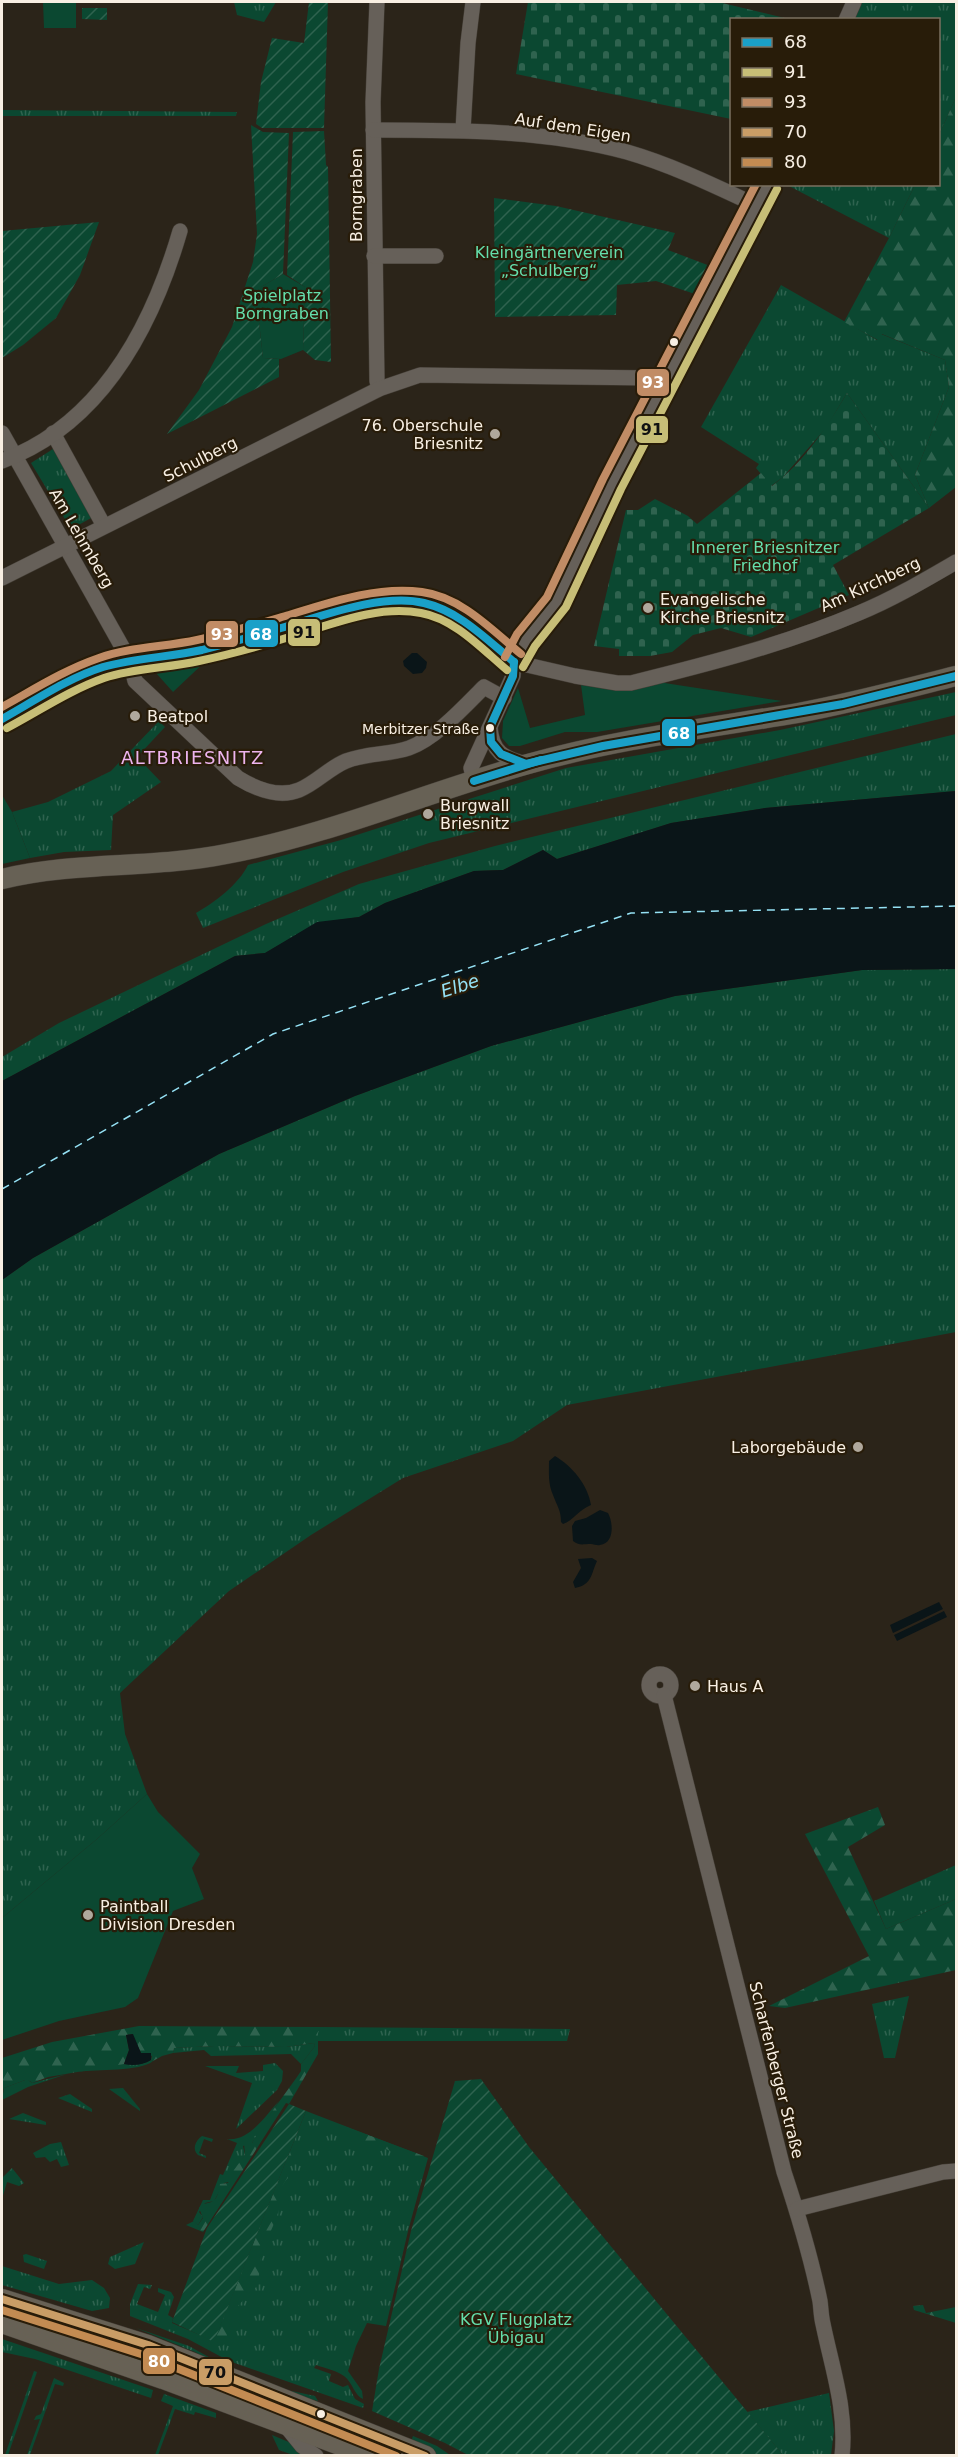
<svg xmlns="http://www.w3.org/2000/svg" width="958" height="2457" viewBox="0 0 958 2457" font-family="'DejaVu Sans',sans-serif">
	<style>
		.grass { fill: url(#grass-tufts) }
		.forest { fill: url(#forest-firs) }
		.cemetery { fill: url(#cemetery-stones) }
		.park { fill: #0b4831 }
		.garden { fill: url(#garden-furrows) }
		.water { fill: #0a1518 }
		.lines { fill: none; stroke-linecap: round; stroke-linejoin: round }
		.ferry { stroke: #95e1f4; stroke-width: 1.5; stroke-dasharray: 8 6; stroke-linecap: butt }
		.minor-casing { stroke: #443e36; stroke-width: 16 }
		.major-casing { stroke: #443e36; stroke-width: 21 }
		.minor { stroke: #666059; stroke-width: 15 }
		.major { stroke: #676155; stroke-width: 20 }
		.bus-1-casing { stroke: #281c09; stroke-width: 12 }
		.bus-2-casing { stroke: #281c09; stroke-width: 12 }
		.bus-3-casing { stroke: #281c09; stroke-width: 12 }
		.bus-4-casing { stroke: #281c09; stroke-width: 12 }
		.bus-5-casing { stroke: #281c09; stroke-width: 12 }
		.bus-1 { stroke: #1aa0c8; stroke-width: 8 }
		.bus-2 { stroke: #c7be77; stroke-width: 8 }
		.bus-3 { stroke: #c18c65; stroke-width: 8 }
		.bus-4 { stroke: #c99d66; stroke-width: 8 }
		.bus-5 { stroke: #c38b52; stroke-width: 8 }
		.bus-dot { fill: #f8efe3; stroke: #281c09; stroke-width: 2 }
		.poi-dot { fill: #b0a89c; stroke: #281c09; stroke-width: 2 }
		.labels { text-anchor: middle; stroke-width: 4.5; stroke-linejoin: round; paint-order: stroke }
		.bus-label { font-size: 14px; fill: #f8efe3; stroke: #281c09; text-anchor: end }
		.street-label { font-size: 16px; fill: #f8efe3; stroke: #281c09 }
		.park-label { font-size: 16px; fill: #64deab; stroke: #281c09 }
		.poi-label { font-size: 16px; fill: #f8efe3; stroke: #281c09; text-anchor: start }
		.neighbourhood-label { font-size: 18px; letter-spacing: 1.5px; fill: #edb4ee; stroke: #281c09 }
		.water-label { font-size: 18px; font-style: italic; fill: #95e1f4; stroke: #281c09 }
		.line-badge { stroke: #281c09; stroke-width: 2 }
		.badge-label { font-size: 16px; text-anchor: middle; font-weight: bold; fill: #fff }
		.pale-badge-label { font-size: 16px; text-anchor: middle; font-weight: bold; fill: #111 }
	</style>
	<defs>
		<pattern id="grass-tufts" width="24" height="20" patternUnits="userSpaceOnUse" patternTransform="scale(1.5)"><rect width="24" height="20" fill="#0b4831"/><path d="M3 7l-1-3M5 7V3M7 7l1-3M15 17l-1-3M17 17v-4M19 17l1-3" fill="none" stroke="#2f634f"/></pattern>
		<pattern id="forest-firs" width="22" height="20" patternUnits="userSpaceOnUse" patternTransform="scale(1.5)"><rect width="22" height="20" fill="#0b4831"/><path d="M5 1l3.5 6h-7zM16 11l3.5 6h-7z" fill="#2f634f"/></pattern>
		<pattern id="cemetery-stones" width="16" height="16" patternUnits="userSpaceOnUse" patternTransform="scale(1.5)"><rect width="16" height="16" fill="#0b4831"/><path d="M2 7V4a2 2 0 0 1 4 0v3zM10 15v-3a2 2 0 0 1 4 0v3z" fill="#2f634f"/></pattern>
		<pattern id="garden-furrows" width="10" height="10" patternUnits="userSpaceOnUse" patternTransform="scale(1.5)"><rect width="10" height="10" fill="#0b4831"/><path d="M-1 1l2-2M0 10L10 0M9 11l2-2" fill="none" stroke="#2f634f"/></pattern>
	</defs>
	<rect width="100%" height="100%" fill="#2b2419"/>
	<g class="grass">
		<path d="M234,2H276L264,22L237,15Z"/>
		<path d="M862,2H956V97L939,135L938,20H854Z"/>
		<path d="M2,110L237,112L236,116H2Z"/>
		<path d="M787,185H915L889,238Z"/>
		<path d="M781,285L877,340L881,334L945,360L949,387L915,475L929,508L847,393L826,428L783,477L771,486L756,468L759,464L701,427Z"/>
		<path d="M53,449L93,517L71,529L31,463Z"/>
		<path d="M956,692V715L429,843L343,872L203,928L196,913C214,903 239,884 248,865L341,840L566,768L780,730Z"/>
		<path d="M159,721L165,727L137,757L161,782L113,815L111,850L64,852L30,858L12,812L48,802L111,771Z"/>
		<path d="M956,734V791L765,808L671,823L557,859L543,850L503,870L474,871L385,903L359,917L317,923L265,953L235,956L2,1081V1057L59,1023L266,924L359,884L495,846Z"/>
		<path d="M956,969V1332L567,1405L513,1441L403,1478L311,1535L229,1591L120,1693L125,1734L147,1794L97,1839L2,1918V1280L33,1258L219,1154L355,1096L491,1046L675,996L862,970Z"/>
		<path d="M956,1865V1899L886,1929L874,1901Z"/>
		<path d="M909,1996L895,2058H884L872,2004Z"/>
		<path d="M318,2027L570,2029L567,2041H318Z"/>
		<path d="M314,2043L315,2046L301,2064L291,2054L211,2056L204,2050L173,2053L174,2048L215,2046L286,2047Z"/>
		<path d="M151,2060L153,2061C140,2072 96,2069 78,2072C92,2068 107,2064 122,2064C132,2064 141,2066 151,2060Z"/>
		<path d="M275,2063L283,2071L282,2081L277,2090L236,2129L252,2083L205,2066H239L236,2073L263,2071V2065Z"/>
		<path d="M67,2074L28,2087L2,2100L4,2088L25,2080H28L32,2083Z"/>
		<path d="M123,2088L140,2109V2111L109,2089Z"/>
		<path d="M70,2094L92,2109V2112L58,2098Z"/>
		<path d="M279,2101L252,2143L243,2146L245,2155L229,2182L224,2183L214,2201L205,2203L199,2212L203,2217L198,2225L193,2221L203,2200H210L220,2174L223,2175L237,2143L227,2139C249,2142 266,2115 279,2101Z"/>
		<path d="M306,2111L428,2158L408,2231L386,2326L367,2323L356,2346L348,2371L362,2391L363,2399C354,2395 353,2383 344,2376C337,2371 325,2368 316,2365L314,2368L331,2374L329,2381L343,2387L348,2385L355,2399L364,2404L363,2408L229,2361L188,2339L130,2316V2304L138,2284L152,2285L150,2289L144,2287L137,2304L158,2312L165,2295L158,2292V2288L171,2292L174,2297L168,2315L173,2318L172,2323L214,2341Z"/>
		<path d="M23,2113L46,2122V2125L9,2119Z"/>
		<path d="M202,2136L213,2139L212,2142L204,2139L199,2153L206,2156V2158L198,2155C192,2149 195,2141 202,2136Z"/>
		<path d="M61,2142L69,2165L61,2167L57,2159L50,2162L45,2157L36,2158L33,2153L50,2144Z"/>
		<path d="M12,2168L24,2183L19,2186L7,2182L2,2199V2178Z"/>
		<path d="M144,2242L135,2264L115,2269L108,2264L110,2257Z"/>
		<path d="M26,2254L47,2261L44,2269L24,2262L23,2255Z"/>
		<path d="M2,2266L59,2284L92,2280L104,2288L110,2298L109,2308L92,2311L2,2285Z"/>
		<path d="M2,2304L84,2329L83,2338L21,2318L2,2316Z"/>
		<path d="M136,2328L189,2346L223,2365L287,2390L315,2396L318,2401L296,2396L217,2365L195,2352Z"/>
		<path d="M2,2339L153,2390L151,2398L35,2359L2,2352Z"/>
		<path d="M119,2341L346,2428L345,2436L117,2353Z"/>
		<path d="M34,2371L37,2372L8,2455H5Z"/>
		<path d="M54,2378L64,2383L63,2386L55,2384L30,2455H27L40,2419L34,2420L36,2416L41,2414Z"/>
		<path d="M829,2393L834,2431L831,2455H783L747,2412Z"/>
		<path d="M164,2394L216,2413V2418L195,2412L194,2415L175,2409L158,2455H155L173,2406L161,2401Z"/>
		<path d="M272,2435L291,2443L305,2455H293L279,2450Z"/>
		<path d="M413,2436L437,2446L450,2455H438L410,2444Z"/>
	</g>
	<g class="forest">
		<path d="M956,97V487L929,508L915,475L949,387L945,360L882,334L878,340L844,322L889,238L915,185L938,184L939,135Z"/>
		<path d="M878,1807L885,1825L848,1847L886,1929L956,1899V1970L785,2008L769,2006L869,1956L805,1834Z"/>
		<path d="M139,2026L318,2027V2054L289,2104L286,2103L203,2232L186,2225L194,2221L198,2225L203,2218L199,2208L202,2204C217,2203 218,2196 220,2184L228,2183L231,2174L245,2155L244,2143H252L263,2124L297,2077L301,2071V2064L315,2046L314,2043L286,2047L215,2046L174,2048L173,2053L162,2056L153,2061L151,2060L152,2056L141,2053L132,2034L126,2035L129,2050L124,2064L48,2077L32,2083L30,2081L25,2080L4,2088L2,2095V2058L52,2042Z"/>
		<path d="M341,2125L424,2156L423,2162C413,2167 391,2151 381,2146C372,2142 369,2147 360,2138L352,2140L341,2133Z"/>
		<path d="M290,2152L292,2158L288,2169V2178C278,2188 282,2194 280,2206C278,2215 268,2240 262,2247L258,2285L232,2312L228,2321L227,2338L223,2346L214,2342Z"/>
		<path d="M923,2305L926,2313L956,2307V2323L914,2310L913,2306Z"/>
	</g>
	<g class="cemetery">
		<path d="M528,2H718L789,19L732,20L731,119L516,74Z"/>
		<path d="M847,393L929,508L833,565L849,595L751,637L721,628L693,635L672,652L650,656H619V649L594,646L626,510H638L655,499L688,516L697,524L761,473L772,486C804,462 827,427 847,393Z"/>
	</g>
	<g class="park">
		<path d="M43,2H76V28H44Z"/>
		<path d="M283,274L305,287L303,350L281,359L263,358L259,322L261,287Z"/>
		<path d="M209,658L173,692L156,673L157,667Z"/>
		<path d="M658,682L782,701L597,732H565L520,746H509L502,738L503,721L518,688L530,728L585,715L581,685L628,691Z"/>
		<path d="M2,795L12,812L30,858L2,864Z"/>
		<path d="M147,1794L158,1812L200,1854L192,1868L204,1899L173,1911L138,1998L125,2007L59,2021L2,2040V1918L97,1839Z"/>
	</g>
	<g class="garden">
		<path d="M309,2H328L324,128H262L256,124L261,82L272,38L304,43Z"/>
		<path d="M82,8H107V20L82,19Z"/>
		<path d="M251,125L263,132L289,133L283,274L261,287L259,322L263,358L279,359V377L167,434L199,390L232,327L253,262L257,234Z"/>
		<path d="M324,131L326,165L328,167L331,362L315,360L303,350L305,287L287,275L293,132Z"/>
		<path d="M494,198L556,206L675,233L668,250L718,269L704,297L656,281L617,285L616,315L495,317Z"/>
		<path d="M99,222L80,275L56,318L23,345L2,358V231Z"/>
		<path d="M481,2079L529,2147L783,2455H468L445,2443L372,2411L379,2369L411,2231L455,2081Z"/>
		<path d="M289,2104L306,2111L214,2342L172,2322L207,2228Z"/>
	</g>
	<g class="water">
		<path d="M412,653H417L427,662L426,668L422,673L413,674L404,666L403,661Z"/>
		<path d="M956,791V969L862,970L675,996L491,1046L355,1096L219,1154L33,1258L2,1280V1081L235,956L265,953L317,922L359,917L385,903L474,871L503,870L543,850L557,859L671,823L765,808Z"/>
		<path d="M555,1456C572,1466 588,1485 591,1505C578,1510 573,1521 563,1524L561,1522C561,1510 557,1506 553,1495C548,1484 549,1473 549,1461Z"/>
		<path d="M600,1510L608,1513C613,1522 615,1543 600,1545C597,1546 594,1544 591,1544C582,1544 580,1546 573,1541L572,1526L575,1521L586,1518Z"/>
		<path d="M592,1558L597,1561C591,1574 592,1585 575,1588L573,1582L581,1568L578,1559Z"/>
		<path d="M939,1602L943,1609L893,1633L890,1625Z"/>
		<path d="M944,1611L947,1617L897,1641L894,1635Z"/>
		<path d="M133,2034L141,2053H151V2060C143,2065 133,2066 124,2064L129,2050L126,2035Z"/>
	</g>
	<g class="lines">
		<path class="ferry" d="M2,1189L273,1034L631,913L956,906"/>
		<defs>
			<g id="minor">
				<path d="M377,2L373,102L377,381L379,389"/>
				<path d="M846,20L854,2"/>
				<path d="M373,130C457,130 546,130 627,152C672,165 715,186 758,206"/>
				<path d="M463,130L468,43L473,2"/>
				<path d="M374,256H436"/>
				<path d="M2,433L130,661L135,681L238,778C256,789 279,798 299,790C316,783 329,768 346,761C366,753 389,755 409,748C435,739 465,706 484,687L504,698"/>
				<path d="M53,433L104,526"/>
				<path d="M2,461C102,424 152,327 180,231"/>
				<path d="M2,578L379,389L420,375L653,378L666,383"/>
				<path d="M2,719L78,677L104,667L243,640L348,608L406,601L431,604L452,612L514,662L575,676L617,683H631C708,664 786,644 859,613C893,599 925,580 956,562"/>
				<path d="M490,727C492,752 503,758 526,764"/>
				<path d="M474,781L471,768L513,676L514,662L526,640L556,603L612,484L768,184"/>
				<circle cx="660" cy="1685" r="11"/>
				<path d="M664,1695L784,2172C798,2214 811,2257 820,2301C821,2308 821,2316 823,2324C832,2368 847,2410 842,2456"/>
				<path d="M797,2209L943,2172L956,2171"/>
				<path d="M285,2425L302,2446L316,2456"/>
			</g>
			<g id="major">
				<path d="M2,879C75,861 152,869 226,854C329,835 427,792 528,764C616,739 708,728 798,713C852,703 904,689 956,676"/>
				<path d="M2,2299L148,2345L426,2456"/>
				<path d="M2,2323L163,2379L369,2456"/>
			</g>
		</defs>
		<use href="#minor" class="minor-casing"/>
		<use href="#major" class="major-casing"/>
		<use href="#minor" class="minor"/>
		<use href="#major" class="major"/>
		<defs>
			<g id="bus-1">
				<path d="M514,662L513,676L490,727L491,742L501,754L526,764L603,746L843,704L956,676"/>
				<path d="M2,719C34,701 68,678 103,667C135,658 170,657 202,650C229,643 255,636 281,628C322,616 382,593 424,603C459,611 486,639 514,662"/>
				<path d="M474,781L541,760"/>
			</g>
			<g id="bus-2">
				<path d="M523,667L535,646L566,607L621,489L777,189"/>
				<path d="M7,728C39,711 70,690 104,678C134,668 168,668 199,661C232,654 264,645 296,635C335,623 379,605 421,613C455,619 482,649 507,670"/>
			</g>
			<g id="bus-3">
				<path d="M505,657L517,634L547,597L603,479L756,184"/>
				<path d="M2,707C33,690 64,670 99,658C129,647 165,647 197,640C228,633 258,624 289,615C331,602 377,586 422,592C461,597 492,630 521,654"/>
			</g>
			<path id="bus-4" d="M2,2299L148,2345L425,2456"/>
			<path id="bus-5" d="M2,2310L144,2355L396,2456"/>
		</defs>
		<use href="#bus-1" class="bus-1-casing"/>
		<use href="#bus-2" class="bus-2-casing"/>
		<use href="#bus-3" class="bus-3-casing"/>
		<use href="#bus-4" class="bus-4-casing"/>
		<use href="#bus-5" class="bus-5-casing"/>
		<use href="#bus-1" class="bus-1"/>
		<use href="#bus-2" class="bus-2"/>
		<use href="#bus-3" class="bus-3"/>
		<use href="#bus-4" class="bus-4"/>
		<use href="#bus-5" class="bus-5"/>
	</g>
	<g class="bus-dot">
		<circle cx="674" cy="342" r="5"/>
		<circle cx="490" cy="728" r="5"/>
		<circle cx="321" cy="2414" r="5"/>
	</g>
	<g class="poi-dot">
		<circle cx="495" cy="434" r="6"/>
		<circle cx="648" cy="608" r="6"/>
		<circle cx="135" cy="716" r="6"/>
		<circle cx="428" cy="814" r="6"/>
		<circle cx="858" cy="1447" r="6"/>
		<circle cx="695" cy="1686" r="6"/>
		<circle cx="88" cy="1915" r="6"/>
	</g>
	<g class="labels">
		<g class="bus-label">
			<text x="479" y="734">Merbitzer Straße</text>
		</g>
		<g class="street-label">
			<text transform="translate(573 127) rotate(9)" y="6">Auf dem Eigen</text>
			<text transform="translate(356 195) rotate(-90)" y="6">Borngraben</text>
			<text transform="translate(200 459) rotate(-27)" y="6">Schulberg</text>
			<text transform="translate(82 538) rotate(60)" y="6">Am Lehmberg</text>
			<text transform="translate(870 584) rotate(-25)" y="6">Am Kirchberg</text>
			<text transform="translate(777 2070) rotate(76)" y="6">Scharfenberger Straße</text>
		</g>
		<g class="park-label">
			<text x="549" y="258">Kleingärtnerverein<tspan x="549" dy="18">„Schulberg“</tspan></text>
			<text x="282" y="301">Spielplatz<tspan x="282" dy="18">Borngraben</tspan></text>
			<text x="765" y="553">Innerer Briesnitzer<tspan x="765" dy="18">Friedhof</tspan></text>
			<text x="516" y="2325">KGV Flugplatz<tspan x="516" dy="18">Übigau</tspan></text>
		</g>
		<g class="poi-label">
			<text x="483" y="431" text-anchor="end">76. Oberschule<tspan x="483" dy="18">Briesnitz</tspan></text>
			<text x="660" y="605">Evangelische<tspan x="660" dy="18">Kirche Briesnitz</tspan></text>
			<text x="147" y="722">Beatpol</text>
			<text x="440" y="811">Burgwall<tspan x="440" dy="18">Briesnitz</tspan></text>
			<text x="846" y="1453" text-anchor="end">Laborgebäude</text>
			<text x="707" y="1692">Haus A</text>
			<text x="100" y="1912">Paintball<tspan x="100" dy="18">Division Dresden</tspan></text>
		</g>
		<g class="neighbourhood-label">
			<text x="193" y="764">ALTBRIESNITZ</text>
		</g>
		<g class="water-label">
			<text transform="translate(460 986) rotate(-18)" y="6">Elbe</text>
		</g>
	</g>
	<g class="line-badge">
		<rect x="636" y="368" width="34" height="29" rx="6" fill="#c18c65"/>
		<rect x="635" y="415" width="34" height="29" rx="6" fill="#c7be77"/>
		<rect x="287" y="618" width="34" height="29" rx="6" fill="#c7be77"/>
		<rect x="244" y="619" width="35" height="29" rx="6" fill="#1aa0c8"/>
		<rect x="205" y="620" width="34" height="28" rx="6" fill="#c18c65"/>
		<rect x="661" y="718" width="35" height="29" rx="6" fill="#1aa0c8"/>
		<rect x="142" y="2347" width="34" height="28" rx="6" fill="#c38b52"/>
		<rect x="198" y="2358" width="35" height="28" rx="6" fill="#c99d66"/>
	</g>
	<g class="badge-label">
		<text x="653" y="388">93</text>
		<text x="261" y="640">68</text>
		<text x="222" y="640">93</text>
		<text x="679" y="739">68</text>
		<text x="159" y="2367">80</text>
	</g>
	<g class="pale-badge-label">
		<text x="652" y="435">91</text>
		<text x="304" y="638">91</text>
		<text x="215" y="2378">70</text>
	</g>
	<rect width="958" height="2457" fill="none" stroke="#f8efe3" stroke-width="6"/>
	<rect x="730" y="18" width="210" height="168" fill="#281c09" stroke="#7b7060" stroke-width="1.5"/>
	<rect x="742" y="38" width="30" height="9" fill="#1aa0c8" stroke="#7b7060" stroke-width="1.5"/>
	<text x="784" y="48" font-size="18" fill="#f8efe3">68</text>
	<rect x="742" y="68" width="30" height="9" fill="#c7be77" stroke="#7b7060" stroke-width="1.5"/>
	<text x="784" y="78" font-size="18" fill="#f8efe3">91</text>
	<rect x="742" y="98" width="30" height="9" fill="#c18c65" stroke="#7b7060" stroke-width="1.5"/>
	<text x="784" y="108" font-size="18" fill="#f8efe3">93</text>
	<rect x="742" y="128" width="30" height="9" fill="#c99d66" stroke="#7b7060" stroke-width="1.5"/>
	<text x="784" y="138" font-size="18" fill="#f8efe3">70</text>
	<rect x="742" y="158" width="30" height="9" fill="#c38b52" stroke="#7b7060" stroke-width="1.5"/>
	<text x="784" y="168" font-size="18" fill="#f8efe3">80</text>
</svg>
